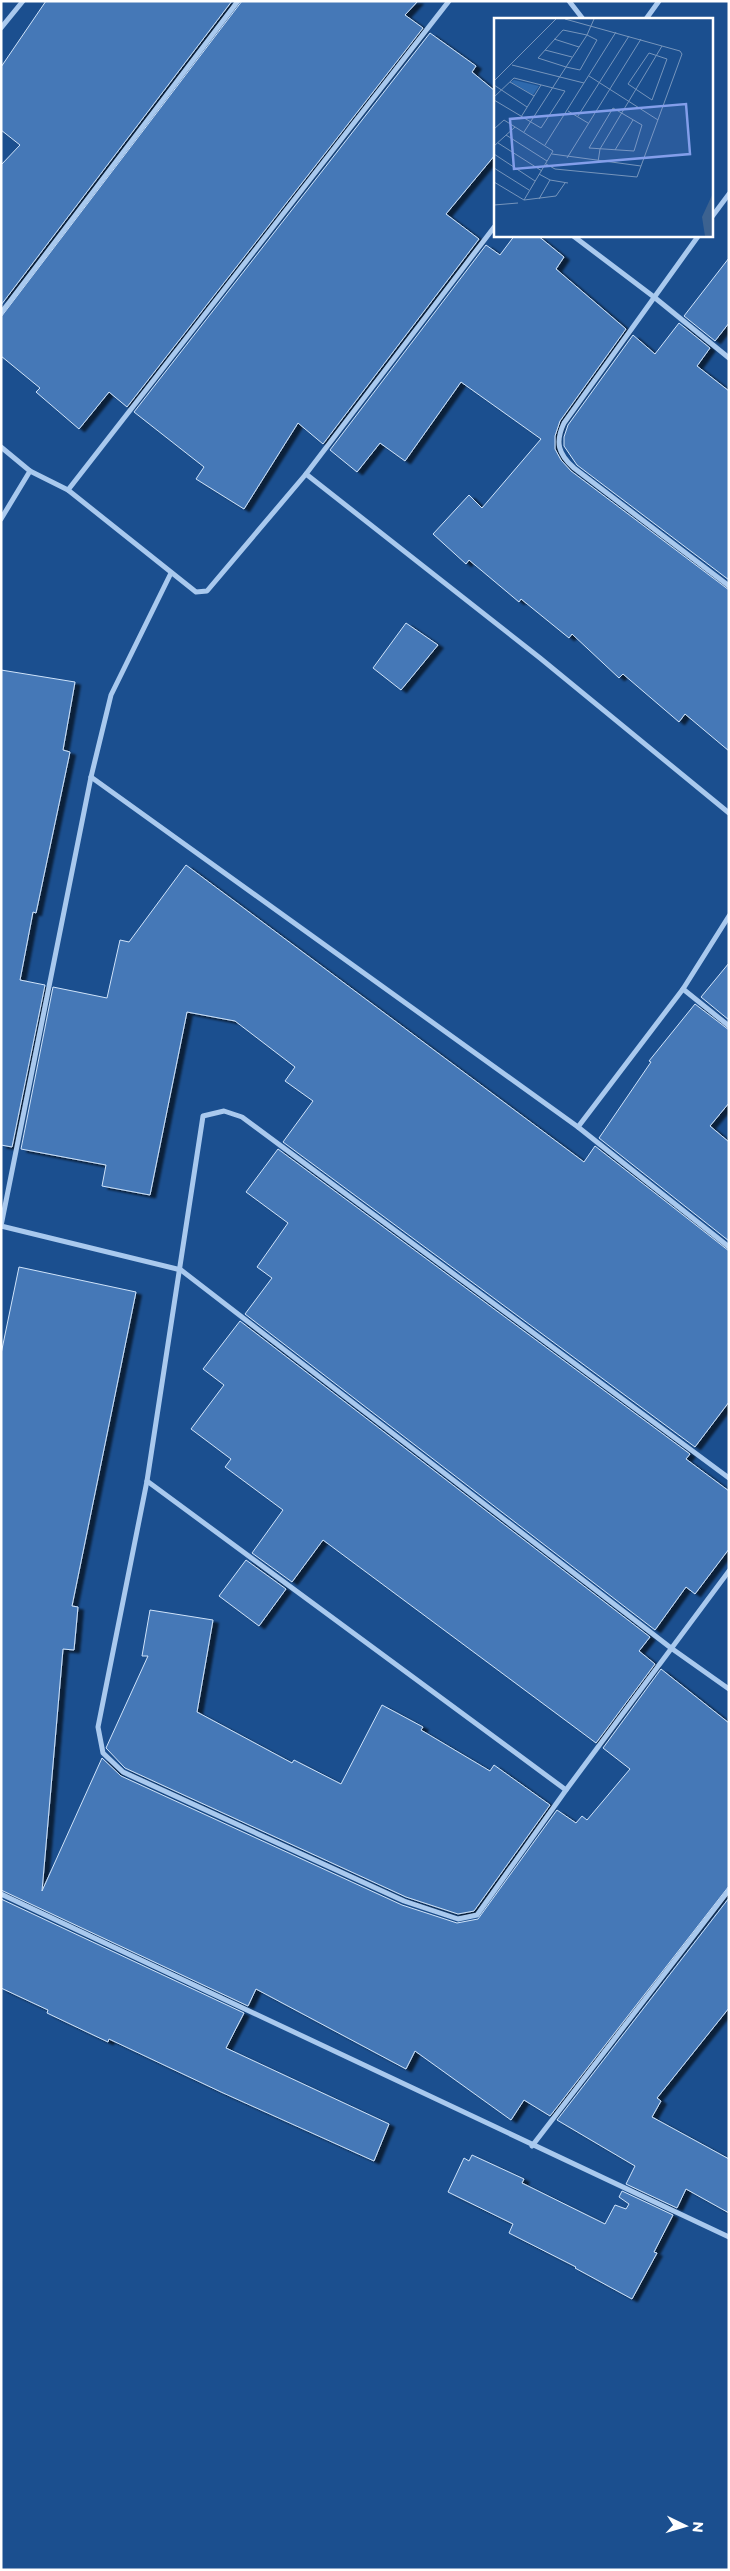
<svg xmlns="http://www.w3.org/2000/svg" width="730" height="2571" viewBox="0 0 730 2571" font-family="Montserrat,sans-serif">
	<style>
		.building { fill: #4478b7; stroke: #cfe3fa; filter: url(#shadow) }
		.lines { fill: none; stroke-linecap: round; stroke-linejoin: round }
		.street { stroke: #a9c9ee; stroke-width: 5 }
		.inset-road { fill: none; stroke: #7695bc; stroke-width: 1 }
		.view { fill: #839eea; fill-opacity: 0.15; stroke: #839eea; stroke-width: 2.5 }
		.inset-edge { fill: none; stroke: #fff; stroke-width: 2.5 }
	</style>
	<defs>
		<filter id="shadow"><feDropShadow dx="5.5" dy="3" stdDeviation="1" flood-color="#0009"/></filter>
	</defs>
	<rect width="100%" height="100%" fill="#1b4f8f"/>
	<g class="building">
		<path d="M46,1H232L1,305V165L20,145L1,130V67Z"/>
		<path d="M242,1H418L405,15L423,28L127,407L109,392L79,429L36,392L40,388L1,356V317Z"/>
		<path d="M430,33L476,66L472,72L495,91V155L446,214L479,239L323,444L298,423L244,509L196,479L204,467L134,412Z"/>
		<path d="M515,235H537L564,257L556,269L626,329L560,421L555,436V449L561,460L571,471L729,590V751L685,714L679,722L623,674L619,678L572,634L569,638L521,599L519,602L469,560L466,564L433,534L469,495L482,508L541,439L461,382L405,461L380,443L357,472L330,450L486,245L500,255Z"/>
		<path d="M729,258V323L715,341L684,316Z"/>
		<path d="M679,323L710,348L697,366L729,391V580L577,465L564,446V437L568,425L633,335L655,354Z"/>
		<path d="M406,623L438,645L401,690L373,668Z"/>
		<path d="M1,670L75,682L63,750L70,752L36,913L33,912L20,980L45,985L12,1147L1,1145Z"/>
		<path d="M186,865L584,1162L595,1146L729,1251V1402L695,1447L283,1142L313,1101L285,1081L295,1067L235,1021L187,1012L150,1195L102,1186L106,1165L21,1149L53,987L107,998L120,940L129,942Z"/>
		<path d="M729,963V1020L701,997Z"/>
		<path d="M695,1004L729,1030V1103L710,1126L729,1142V1241L599,1138L651,1062L649,1061Z"/>
		<path d="M278,1149L690,1454L686,1459L729,1491V1549L695,1594L686,1587L655,1630L245,1314L272,1278L257,1267L288,1223L246,1192Z"/>
		<path d="M19,1267L136,1292L72,1606L78,1607L74,1650L63,1649L42,1891L102,1758L121,1776L402,1905L457,1923L478,1919L557,1810L576,1823L582,1816L587,1820L630,1769L603,1748L661,1669L729,1723V1886L550,2116L524,2100L511,2120L415,2051L406,2069L256,1989L248,2006L1,1890V1354Z"/>
		<path d="M240,1321L650,1637L639,1651L655,1664L596,1743L323,1540L292,1582L252,1553L283,1510L225,1467L231,1459L191,1429L224,1385L203,1369Z"/>
		<path d="M246,1560L286,1589L259,1626L219,1596Z"/>
		<path d="M150,1610L213,1620L197,1712L292,1763L294,1760L341,1784L382,1705L423,1727L421,1730L490,1771L494,1765L550,1805L474,1911L458,1914L406,1897L125,1768L106,1748L148,1656H142Z"/>
		<path d="M729,1898V2008L657,2098L661,2101L652,2117L729,2159V2213L686,2189L677,2208L626,2184L635,2166L557,2120Z"/>
		<path d="M1,1899L244,2013L226,2048L389,2124L374,2161L221,2092L109,2039L108,2042L47,2013L48,2010L1,1988Z"/>
		<path d="M472,2155L524,2179L522,2183L605,2224L615,2205L626,2209L629,2204L619,2197L622,2191L673,2215L654,2252L657,2253L632,2299L575,2268L576,2267L509,2233L513,2224L448,2192L464,2158L469,2161Z"/>
	</g>
	<g class="lines">
		<g class="street">
			<path d="M569,1L583,19"/>
			<path d="M646,19L659,1"/>
			<path d="M1,28L23,1"/>
			<path d="M711,218L729,194"/>
			<path d="M572,235L654,297L729,358"/>
			<path d="M699,235L564,423C555,442 558,454 574,468L729,586"/>
			<path d="M1,313L238,1"/>
			<path d="M1,447L30,471L68,490L196,592L207,591L306,474L495,226"/>
			<path d="M306,474L540,658L729,813"/>
			<path d="M68,490L449,1"/>
			<path d="M1,519L30,471"/>
			<path d="M91,777L578,1127L729,1247"/>
			<path d="M683,989L729,1026"/>
			<path d="M578,1127L683,989L729,916"/>
			<path d="M1,1226L181,1270L671,1648L729,1689"/>
			<path d="M1,1226L91,777L111,695L171,573"/>
			<path d="M729,1478L242,1117L224,1111L203,1116L147,1481L98,1727L103,1753L123,1772L404,1901L458,1919L477,1915L566,1790L729,1571"/>
			<path d="M147,1481L566,1790"/>
			<path d="M1,1894L729,2237"/>
			<path d="M532,2146L729,1890"/>
		</g>
	</g>
	<g transform="translate(494 18)">
		<rect width="219" height="219" fill="#1b4f8f"/>
		<path d="M20,62L45,68L39,77L17,64Z" fill="#2e69ad"/>
		<path d="M219,175V218H211L208,199Z" fill="#3c6290"/>
		<path class="inset-road" d="M69,12L93,17L72,49L44,40ZM60,21L85,29M51,32L78,39M155,35L173,41L158,82L134,66ZM18,47L90,65M95,58L164,102M0,63L62,1M16,64L40,78M0,67L33,89M0,79L20,60L71,73L47,110L0,82M119,90L148,107L140,133L95,130ZM74,93L94,105M84,98L135,18M27,99L47,67M0,111L10,102L59,133L30,182M30,114L72,49L86,52L103,22L93,17L100,1M12,117L53,143M4,125L48,153M51,127L122,14M0,128L21,109M121,132L139,102M0,136L41,163M58,136L147,148M73,140L147,21M104,144L106,131L168,28M52,146L61,151L143,159L188,36L186,33L71,1M0,150L35,172M45,156L56,162L74,165M0,164L30,182L62,178L71,165M45,181L56,162M0,187L24,185"/>
		<path class="view" d="M192,86L196,136L20,151L16,101Z"/>
		<rect width="219" height="219" class="inset-edge"/>
	</g>
	<rect width="730" height="2571" fill="none" stroke="#ffffff" stroke-width="5"/>
	<g transform="translate(685 2526) rotate(95)" stroke="#1b4f8f" stroke-width="4" paint-order="stroke">
	<path d="M0-4L9 19L0 12L-9 19Z" fill="#ffffff"/>
	<text y="-8" font-size="14" font-weight="bold" text-anchor="middle" fill="#ffffff">N</text>
	</g>
</svg>
